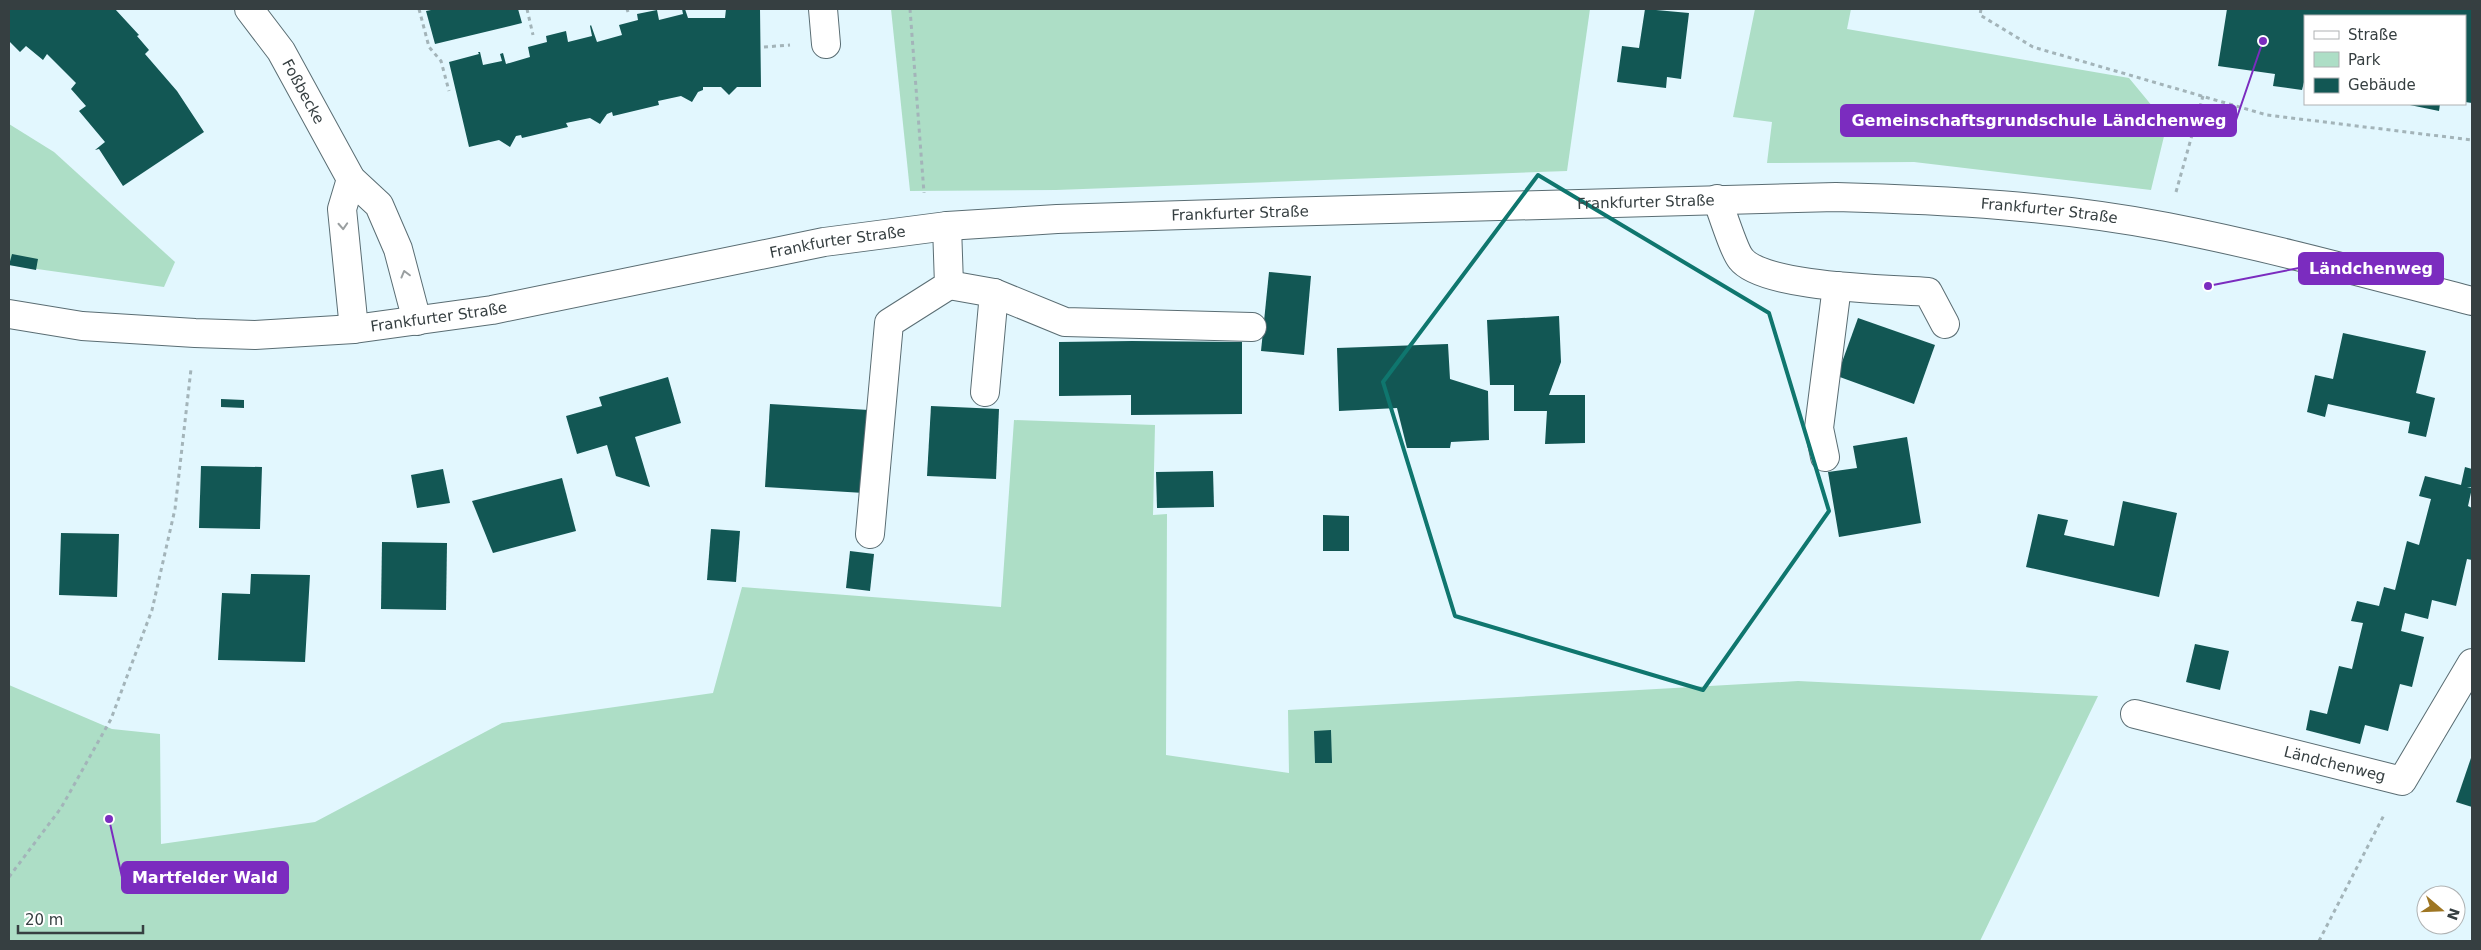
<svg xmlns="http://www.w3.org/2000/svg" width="2481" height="950" viewBox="0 0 2481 950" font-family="'DejaVu Sans',sans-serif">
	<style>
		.green { fill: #addec6 }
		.building { fill: #125754 }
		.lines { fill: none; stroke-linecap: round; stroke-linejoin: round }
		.minor-casing { stroke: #5a6d73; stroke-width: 30 }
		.major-casing { stroke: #5a6d73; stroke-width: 30 }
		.path { stroke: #a3b4b9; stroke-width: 3; stroke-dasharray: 4 4; stroke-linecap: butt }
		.minor { stroke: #fff; stroke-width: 28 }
		.major { stroke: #fff; stroke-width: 28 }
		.oneway { stroke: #9a9fa0 }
		.marked { fill: none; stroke: #0f766e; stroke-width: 4; stroke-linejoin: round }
		.labels { text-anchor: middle; stroke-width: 5; stroke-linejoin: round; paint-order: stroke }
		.street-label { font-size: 15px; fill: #363f41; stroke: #fff }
		.leader { fill: none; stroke: #7b2cbf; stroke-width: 2 }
		.callout-dot { fill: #7b2cbf; stroke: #fff; stroke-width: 2 }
		.callout { fill: #7b2cbf; stroke: #7b2cbf; stroke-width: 2 }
		.callout-label { font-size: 16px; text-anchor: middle; font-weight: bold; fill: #fff }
	</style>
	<rect width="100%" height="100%" fill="#e2f7fe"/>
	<g class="green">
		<path d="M891,9H1590L1567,171L1056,190L910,191Z"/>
		<path d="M1755,9H1851L1847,29L2129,78L2167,124L2151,190L1914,162L1767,163L1772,122L1733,117Z"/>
		<path d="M9,124L54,152L175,262L164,287L9,265Z"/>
		<path d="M1014,420L1155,425L1153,515L1167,514L1166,755L1289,773L1288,710L1798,681L2098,696L1980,941H9V685L112,729L160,734L161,844L315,822L502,723L713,693L742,587L1001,607Z"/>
	</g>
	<g class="building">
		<path d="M9,9H115L139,35L137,36L149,50L145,54L177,91L204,132L123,186L99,149L95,150L105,142L79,111L86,106L71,89L76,83L47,54L43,60L26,46L20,52L9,41Z"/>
		<path d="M436,9H518L522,23L435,44L426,11Z"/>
		<path d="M682,9H685L688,18H725L726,9H760L761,87H737L729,95L721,87H703V90L698,92L692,102L681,96L658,101L659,105L613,116L612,112L607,114L600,124L590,118L566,123L568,127L522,138L521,135L516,136L510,147L499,140L469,147L449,62L479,54L478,52H480L483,65L502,61L500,54L503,53L506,64L530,57L528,47L547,42L546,36L566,31L568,42L592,36L590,26L591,25L597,42L622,35L619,25L638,20L637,14L657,10L659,20L683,14Z"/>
		<path d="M1645,9L1689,13L1681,79L1667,77L1666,88L1617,82L1622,46L1639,48Z"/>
		<path d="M2227,9H2472V103L2465,102V16H2305V78L2302,90L2273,86L2275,74L2218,66Z"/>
		<path d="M2405,104H2440L2439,111Z"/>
		<path d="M12,254L38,259L36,270L9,265Z"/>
		<path d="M1269,272L1311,276L1304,355L1261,351Z"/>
		<path d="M1559,316L1561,362L1549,395H1585V443L1545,444L1547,411H1514V385H1490L1487,320Z"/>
		<path d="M1858,318L1935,345L1914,404L1837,376Z"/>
		<path d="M2343,333L2426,351L2416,393L2435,398L2426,437L2408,433L2410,422L2328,404L2325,417L2307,412L2315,375L2333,379Z"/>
		<path d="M1132,341L1242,342V414L1131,415V395L1059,396V342Z"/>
		<path d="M1448,344L1450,379L1488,391L1489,440L1451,442L1450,448H1407L1397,408L1339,411L1337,348Z"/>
		<path d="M668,377L681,423L635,437L650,487L616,476L607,445L577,454L566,416L602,406L599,397Z"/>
		<path d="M221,399L244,400V408L221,407Z"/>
		<path d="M770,404L869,410L864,493L765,487Z"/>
		<path d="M931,406L999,409L996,479L927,476Z"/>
		<path d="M1907,437L1921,523L1839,537L1828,472L1857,468L1853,446Z"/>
		<path d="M201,466L262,467L260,529L199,528Z"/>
		<path d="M2465,467L2472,469V487H2467L2472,488L2468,506L2472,508V560L2467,559L2456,606L2432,600L2428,619L2405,613L2401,631L2424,637L2412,687L2400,684L2388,731L2365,725L2360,744L2306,730L2310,710L2327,714L2339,666L2352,669L2363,623L2351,621L2357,601L2379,606L2384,587L2395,590L2407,541L2419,545L2431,499L2419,496L2425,476L2461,485Z"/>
		<path d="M443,469L450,503L417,508L411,475Z"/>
		<path d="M1213,471L1214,507L1157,508L1156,472Z"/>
		<path d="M562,478L576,531L493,553L472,501Z"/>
		<path d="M2123,501L2177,513L2159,597L2026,567L2038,514L2068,520L2064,535L2114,546Z"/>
		<path d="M1323,515L1349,516V551H1323Z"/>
		<path d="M711,529L740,531L736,582L707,580Z"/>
		<path d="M61,533L119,534L117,597L59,595Z"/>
		<path d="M382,542L447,543L446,610L381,609Z"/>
		<path d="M850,551L874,554L870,591L846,588Z"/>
		<path d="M251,574L310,575L305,662L218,660L222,593L250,594Z"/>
		<path d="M2195,644L2229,651L2220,690L2186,682Z"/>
		<path d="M1331,730L1332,763H1315L1314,731Z"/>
		<path d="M2472,755V807L2456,802Z"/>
	</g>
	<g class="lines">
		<defs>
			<g id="minor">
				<path id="s1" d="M249,9L281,51L351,179L379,205L398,249L417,321"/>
				<path d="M823,9L826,44"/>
				<path d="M351,179L342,209L354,329"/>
				<path d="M1717,199C1722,212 1734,251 1741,259C1763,288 1891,289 1928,292L1945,324"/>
				<path d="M949,285L994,293L1065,322L1252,327"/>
				<path d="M985,392L994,293"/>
				<path d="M1825,457L1819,428L1837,286"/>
				<path d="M870,534L889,323L949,285L947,226"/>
				<path id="s2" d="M2135,714L2402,781L2472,663"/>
			</g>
			<g id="major">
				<path id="s3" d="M9,314L82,326L195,333L255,335L354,329L492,310L824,242L947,226L1057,219L1280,212L1836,197C1947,200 2058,206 2167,227C2270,247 2371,275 2472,301"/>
			</g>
		</defs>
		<use href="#minor" class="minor-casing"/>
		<use href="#major" class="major-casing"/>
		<g class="path">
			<path d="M419,9L429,47L441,61L449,91"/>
			<path d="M527,9L533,35"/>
			<path d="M627,9L628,12"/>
			<path d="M910,9L924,193"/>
			<path d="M1981,9L1980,15L2033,47L2267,115L2472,140"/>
			<path d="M764,47L790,45"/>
			<path d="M2176,192L2203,96"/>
			<path d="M9,877L61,808L111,719L152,610L175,509L191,369"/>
			<path d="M2319,941L2385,813"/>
		</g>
		<use href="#minor" class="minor"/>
		<use href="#major" class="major"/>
	</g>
	<defs><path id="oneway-chevron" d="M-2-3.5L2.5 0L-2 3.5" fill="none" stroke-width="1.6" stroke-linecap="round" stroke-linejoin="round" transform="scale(1.25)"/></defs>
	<g class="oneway">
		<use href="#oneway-chevron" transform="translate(343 226) rotate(87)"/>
		<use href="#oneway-chevron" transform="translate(405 274) rotate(-105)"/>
	</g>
	<path class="marked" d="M1538,175L1769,313L1829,511L1703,690L1455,616L1383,382Z"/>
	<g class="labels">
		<g class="street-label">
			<text dy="5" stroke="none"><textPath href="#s1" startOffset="99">Foßbecke</textPath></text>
			<text dy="5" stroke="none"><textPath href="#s3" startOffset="1648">Frankfurter Straße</textPath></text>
			<text dy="5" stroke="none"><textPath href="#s3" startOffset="2052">Frankfurter Straße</textPath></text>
			<text dy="5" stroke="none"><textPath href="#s3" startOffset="1242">Frankfurter Straße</textPath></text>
			<text dy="5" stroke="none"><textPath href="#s3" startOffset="838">Frankfurter Straße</textPath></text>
			<text dy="5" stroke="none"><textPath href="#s3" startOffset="432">Frankfurter Straße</textPath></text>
			<text dy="5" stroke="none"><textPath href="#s2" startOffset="206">Ländchenweg</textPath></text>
		</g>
	</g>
	<path class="leader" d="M2263 41L2236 120M2208 286L2299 268M109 819L122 877"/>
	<g class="callout-dot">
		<circle cx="2263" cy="41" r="5"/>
		<circle cx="2208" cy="286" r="5"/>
		<circle cx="109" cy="819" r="5"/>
	</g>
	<g class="callout">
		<rect x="1841" y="105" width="395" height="31" rx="5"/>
		<rect x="2299" y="253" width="144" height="31" rx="5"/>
		<rect x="122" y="862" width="166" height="31" rx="5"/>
	</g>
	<g class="callout-label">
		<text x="2039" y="126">Gemeinschaftsgrundschule Ländchenweg</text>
		<text x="2371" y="274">Ländchenweg</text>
		<text x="205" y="883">Martfelder Wald</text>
	</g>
	<rect width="2481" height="950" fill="none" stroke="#363f41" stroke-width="20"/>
	<rect x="2304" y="15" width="162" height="90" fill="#ffffff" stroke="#afb2b3"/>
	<rect x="2314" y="31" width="25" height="8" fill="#ffffff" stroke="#afb2b3"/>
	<text x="2348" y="40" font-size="15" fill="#363f41">Straße</text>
	<rect x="2314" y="52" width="25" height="15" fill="#addec6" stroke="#afb2b3"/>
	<text x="2348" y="65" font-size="15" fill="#363f41">Park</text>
	<rect x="2314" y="78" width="25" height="15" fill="#125754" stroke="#afb2b3"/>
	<text x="2348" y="90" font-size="15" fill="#363f41">Gebäude</text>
	<g transform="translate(2441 910) rotate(109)"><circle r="24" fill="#ffffff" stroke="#afb2b3"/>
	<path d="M0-4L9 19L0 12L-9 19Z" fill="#9e7623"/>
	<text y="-8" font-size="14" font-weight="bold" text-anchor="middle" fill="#363f41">N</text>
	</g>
	<path d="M18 925v8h125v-8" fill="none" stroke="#363f41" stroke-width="2.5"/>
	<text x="25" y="925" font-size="15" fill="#363f41" stroke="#ffffff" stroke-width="4" paint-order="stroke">20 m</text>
</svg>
